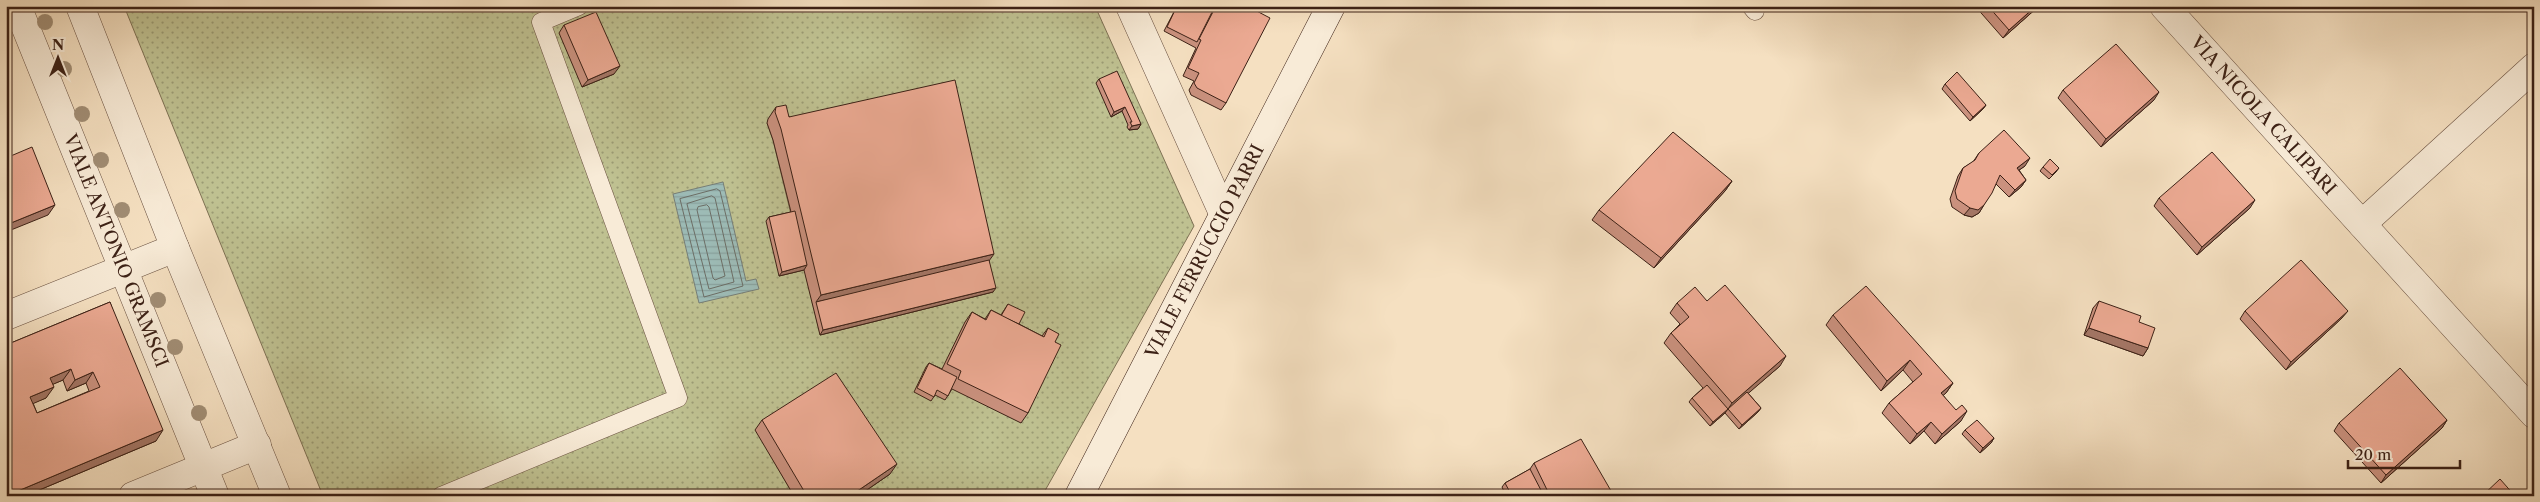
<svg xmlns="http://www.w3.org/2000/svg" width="2540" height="502" viewBox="0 0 2540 502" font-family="'Libre Caslon Text',serif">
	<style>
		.green { fill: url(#green-dots); stroke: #7e7154; fill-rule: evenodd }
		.water { fill: url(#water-rules); stroke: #767e77 }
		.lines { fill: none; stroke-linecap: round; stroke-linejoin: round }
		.shore { stroke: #6c6e66; stroke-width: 1 }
		.lane-casing { stroke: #6a5141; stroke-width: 19 }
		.street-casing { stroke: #6a5141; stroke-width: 29 }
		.secondary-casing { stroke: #3c2116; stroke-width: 29 }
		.lane { stroke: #f8ebd7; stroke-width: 18 }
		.street { stroke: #f8ebd7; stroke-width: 28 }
		.secondary { stroke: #f8ebd7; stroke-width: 28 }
		.tree { fill: #a18d74 }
		.wall { fill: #ca917e; stroke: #3c2116; fill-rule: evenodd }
		.shaded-wall { fill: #a47666; stroke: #3c2116 }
		.building { fill: #eba992; stroke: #3c2116; fill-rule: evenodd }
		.labels { text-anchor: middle; stroke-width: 4; stroke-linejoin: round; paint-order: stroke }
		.street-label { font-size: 18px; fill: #3c2116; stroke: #f8ebd7 }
	</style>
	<defs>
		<pattern id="green-dots" width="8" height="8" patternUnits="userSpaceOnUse" patternTransform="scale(1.25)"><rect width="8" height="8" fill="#bfc191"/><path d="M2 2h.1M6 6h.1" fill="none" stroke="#9c9c75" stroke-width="1.8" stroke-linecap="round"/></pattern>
		<pattern id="water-rules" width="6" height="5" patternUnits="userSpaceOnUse" patternTransform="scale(1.25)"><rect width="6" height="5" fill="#9dbcb7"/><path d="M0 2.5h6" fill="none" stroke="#88a19d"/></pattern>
	</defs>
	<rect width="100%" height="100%" fill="#f5e0c1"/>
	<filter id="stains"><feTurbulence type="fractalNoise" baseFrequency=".004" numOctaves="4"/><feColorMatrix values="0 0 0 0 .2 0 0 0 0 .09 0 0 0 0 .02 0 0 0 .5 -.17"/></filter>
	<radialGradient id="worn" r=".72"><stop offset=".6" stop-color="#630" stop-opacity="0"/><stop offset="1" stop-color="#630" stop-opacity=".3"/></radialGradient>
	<path class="green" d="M124,6H1095L1194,226L1042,496H858L890,474L756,430L794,496H323ZM767,123L992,292L820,334L773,140Z"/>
	<path class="water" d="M723,182L746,281L756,279L759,289L699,303L673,194Z"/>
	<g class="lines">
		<g class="shore">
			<path d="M717,189L720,191L743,286L704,297L680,199Z"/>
			<path d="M712,196L715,198L734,282L709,289L687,204Z"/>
			<path d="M707,205L709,207L725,276L715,280L713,278L697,210L698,207Z"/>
		</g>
		<defs>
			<g id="lane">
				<path d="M1751,6L1755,11"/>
				<path d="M441,496L678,398L541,22L579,6"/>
			</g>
			<g id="street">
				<path id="s1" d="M17,6L215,496"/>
				<path d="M80,6L175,248L277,496"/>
				<path d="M1130,6L1223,213"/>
				<path id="s2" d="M2164,6L2534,414"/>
				<path d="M2362,224L2534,67"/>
				<path d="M6,316L175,248"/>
				<path d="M133,496L257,445"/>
			</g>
			<g id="secondary">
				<path id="s3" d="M1079,496L1331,6"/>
			</g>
		</defs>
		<use href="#lane" class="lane-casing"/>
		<use href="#street" class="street-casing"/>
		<use href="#secondary" class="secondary-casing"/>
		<use href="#lane" class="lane"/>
		<use href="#street" class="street"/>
		<use href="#secondary" class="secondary"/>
	</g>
	<g class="tree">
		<circle cx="45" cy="22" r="8"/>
		<circle cx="64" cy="69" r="8"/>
		<circle cx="82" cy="114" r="8"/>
		<circle cx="101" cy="160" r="8"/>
		<circle cx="122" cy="210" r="8"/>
		<circle cx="158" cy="300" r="8"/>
		<circle cx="175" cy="347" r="8"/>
		<circle cx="199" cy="413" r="8"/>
	</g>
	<g class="wall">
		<path d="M1177,6H1247L1226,103L1221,110L1191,95L1189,90L1194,81L1183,76L1196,48L1164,31Z"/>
		<path d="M1780,6H1789L1784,11Z"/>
		<path d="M1975,6H2039L2003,38Z"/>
		<path d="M564,25L614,74L582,87L559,33Z"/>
		<path d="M1099,79L1141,124L1138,129L1129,130L1127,127L1128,125L1122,111L1111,117L1096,83Z"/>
		<path d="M1945,84L1986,105L1983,109L1970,121L1942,89Z"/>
		<path d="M2063,90L2154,100L2101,147L2058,98Z"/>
		<path d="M776,107L989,260L993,292L820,335L804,270L779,276L766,221L769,217L791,212L773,140L767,123L768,119Z"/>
		<path d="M1979,153L2025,166L2019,170L2026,180L2021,187L2009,197L1996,184L1979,213L1972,217L1964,215L1952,207L1950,199L1958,176L1963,168L1973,162Z"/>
		<path d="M2043,167L2059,168L2056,172L2049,179L2040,171Z"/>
		<path d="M1732,181L1725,191L1654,268L1592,220L1599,210Z"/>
		<path d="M2159,198L2250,208L2197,255L2154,206Z"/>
		<path d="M1707,301L1780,366L1748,393L1761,408L1758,412L1739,429L1725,413L1710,426L1689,402L1692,398L1703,388L1664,343L1671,333L1680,324L1670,313L1677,303Z"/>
		<path d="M2099,301L2148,348L2143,356L2084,335L2093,308Z"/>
		<path d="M110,302L156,441L25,496H6V345ZM63,380L67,391L86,383L89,391L37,413L33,403L46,398L53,384Z"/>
		<path d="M1008,304L1019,324L1042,336L1048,328L1055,342L1028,413L1021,423L952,389L945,400L935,395L931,401L914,392L926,367L929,363L942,369L965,322L972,312L985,319L991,310L1001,315Z"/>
		<path d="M2245,311L2342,318L2286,370L2240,319Z"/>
		<path d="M1833,315L1953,383L1946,393L1943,395L1961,421L1935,444L1924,431L1910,444L1882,413L1889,403L1913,382L1903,370L1881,391L1826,325Z"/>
		<path d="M762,420L890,474L858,496H794L755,430Z"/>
		<path d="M2447,420L2442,428L2381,483L2334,431L2339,423Z"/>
		<path d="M1965,430L1994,438L1991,443L1980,453L1962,434Z"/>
		<path d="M1534,463L1614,496H1506L1502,487L1505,483L1530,469Z"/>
	</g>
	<g class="shaded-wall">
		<path d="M2036,6H2039L2003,38L2009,30Z"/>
		<path d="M620,66L614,74L582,87L588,80Z"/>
		<path d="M2159,92L2154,100L2101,147L2106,139Z"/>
		<path d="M1986,105L1983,109L1970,121L1973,117Z"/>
		<path d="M1125,107L1122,111L1111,117L1114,112Z"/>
		<path d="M1141,124L1138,129L1129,130L1132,126Z"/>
		<path d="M2030,158L2025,166L2012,175L2017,168Z"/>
		<path d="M2026,180L2021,187L2009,197L2015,190Z"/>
		<path d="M1732,181L1725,191L1654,268L1661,258Z"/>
		<path d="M2255,200L2250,208L2197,255L2202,247Z"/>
		<path d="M55,205L48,215L6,232V225Z"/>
		<path d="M1984,205L1979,213L1972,217L1964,215L1970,208Z"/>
		<path d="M994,254L986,265L816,302L821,295Z"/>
		<path d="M807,265L804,270L779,276L782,272Z"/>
		<path d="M996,288L993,292L820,335L823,330Z"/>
		<path d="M2348,311L2342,318L2286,370L2291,362Z"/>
		<path d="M2089,328L2148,348L2143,356L2084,335Z"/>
		<path d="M1786,356L1780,366L1729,410L1728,409L1732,403Z"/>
		<path d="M1910,360L1903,370L1881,391L1887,381Z"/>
		<path d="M71,369L63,380L42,389L50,378Z"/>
		<path d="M93,372L86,383L67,391L75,380Z"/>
		<path d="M1953,383L1946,393L1934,403L1941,393Z"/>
		<path d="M54,387L46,398L23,408L30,397Z"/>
		<path d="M1761,408L1758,412L1739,429L1742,425Z"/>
		<path d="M1728,409L1725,413L1710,426L1713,422Z"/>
		<path d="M1967,411L1961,421L1935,444L1942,434Z"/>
		<path d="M2447,420L2442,428L2381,483L2386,475Z"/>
		<path d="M1931,422L1924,431L1910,444L1917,434Z"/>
		<path d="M163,430L156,441L25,496H6Z"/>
		<path d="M1994,438L1991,443L1980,453L1983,448Z"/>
		<path d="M897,464L890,474L858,496H850Z"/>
	</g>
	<g class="building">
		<path d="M1177,6H1215L1197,42L1167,27Z"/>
		<path d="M1216,6H1247L1270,18L1226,103L1197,88L1194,83L1199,73L1188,68L1201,40L1199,39Z"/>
		<path d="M1988,6H2036L2009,30Z"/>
		<path d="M596,12L620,66L588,80L564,25Z"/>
		<path d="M2116,44L2159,92L2106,139L2063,90Z"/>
		<path d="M1117,71L1141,124L1132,126L1130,122H1132L1125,107L1114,112L1099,79Z"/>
		<path d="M1957,72L1986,105L1973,117L1945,84Z"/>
		<path d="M955,80L994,254L821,295L781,129L775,112L776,107L786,105L789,117Z"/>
		<path d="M2004,130L2030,158L2017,168L2026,180L2015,190L2000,175L1992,193L1984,205L1978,210L1970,208L1957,199L1955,191L1963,168L1975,160L1979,153Z"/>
		<path d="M1673,132L1732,181L1661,258L1599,210Z"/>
		<path d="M32,147L55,205L6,225V158Z"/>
		<path d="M2212,152L2255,200L2202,247L2159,198Z"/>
		<path d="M2050,159L2059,168L2052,175L2043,167Z"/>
		<path d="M795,211L807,265L782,272L769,217Z"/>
		<path d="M989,260L996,288L823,330L816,302Z"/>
		<path d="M2301,260L2348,311L2291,362L2245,311Z"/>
		<path d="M1725,285L1786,356L1732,403L1671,333L1689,317L1677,303L1695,287L1707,301Z"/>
		<path d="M1866,286L1953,383L1941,393L1956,410L1962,405L1967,411L1942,434L1931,422L1917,434L1889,403L1922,374L1910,360L1887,381L1833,315Z"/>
		<path d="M2099,301L2141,316L2139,322L2155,328L2148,348L2089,328Z"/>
		<path d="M110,302L163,430L6,496V345ZM71,369L75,380L93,372L100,387L37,413L30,397L54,387L50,378Z"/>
		<path d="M1008,304L1025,312L1019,324L1001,316Z"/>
		<path d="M991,310L1044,337L1048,328L1059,334L1055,342L1061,345L1028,413L958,379L961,371L947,364L972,312L986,320Z"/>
		<path d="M929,363L957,377L948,396L937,390L934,397L917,388Z"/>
		<path d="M2400,368L2447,420L2386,475L2339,423Z"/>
		<path d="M836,373L897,464L850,496H807L762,420Z"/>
		<path d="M1707,385L1728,409L1713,422L1692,398Z"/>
		<path d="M1747,392L1761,408L1742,425L1728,409Z"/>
		<path d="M1977,420L1994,438L1983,448L1965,430Z"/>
		<path d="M1581,439L1614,496H1550L1534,463Z"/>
		<path d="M1530,469L1544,496H1512L1505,483Z"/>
		<path d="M2500,479L2515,496H2482Z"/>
	</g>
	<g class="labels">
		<g class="street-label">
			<text dy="6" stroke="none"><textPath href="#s2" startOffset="148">VIA NICOLA CALIPARI</textPath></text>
			<text dy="6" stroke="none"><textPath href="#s1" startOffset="264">VIALE ANTONIO GRAMSCI</textPath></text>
			<text dy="6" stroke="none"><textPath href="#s3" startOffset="275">VIALE FERRUCCIO PARRI</textPath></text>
		</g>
	</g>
	<rect width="2540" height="502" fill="none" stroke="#f5e0c1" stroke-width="25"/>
	<rect x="8" y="8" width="2525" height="487" fill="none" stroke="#3c2116" stroke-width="2.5"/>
	<rect x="12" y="12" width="2515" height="477" fill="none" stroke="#3c2116"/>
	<g transform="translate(58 58)" stroke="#f8ebd7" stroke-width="4" paint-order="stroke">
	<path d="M0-4L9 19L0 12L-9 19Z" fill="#3c2116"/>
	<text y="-8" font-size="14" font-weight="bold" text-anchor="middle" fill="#3c2116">N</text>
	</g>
	<path d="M2348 460v8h112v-8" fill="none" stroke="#3c2116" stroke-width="2.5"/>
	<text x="2355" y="460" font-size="15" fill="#3c2116" stroke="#f8ebd7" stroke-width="4" paint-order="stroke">20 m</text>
	<rect width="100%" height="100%" filter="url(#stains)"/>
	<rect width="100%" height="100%" fill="url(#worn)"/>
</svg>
